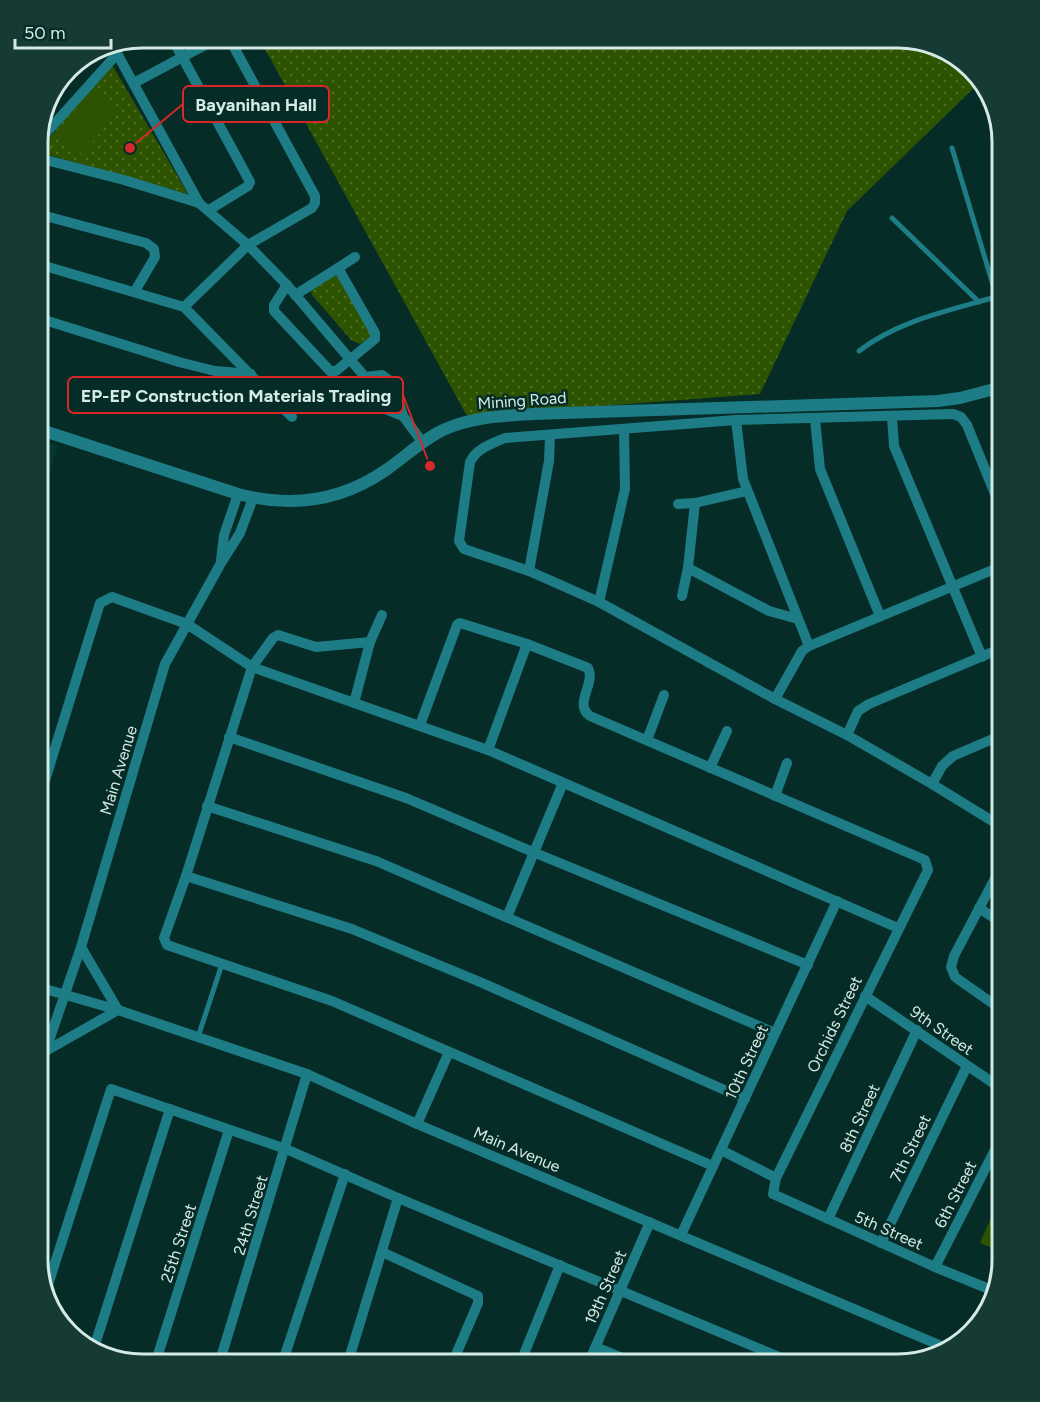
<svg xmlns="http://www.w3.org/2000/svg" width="1040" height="1402" viewBox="0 0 1040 1402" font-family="Figtree,sans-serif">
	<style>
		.built { fill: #043933 }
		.grass { fill: url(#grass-dots) }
		.garden { fill: #2e5300 }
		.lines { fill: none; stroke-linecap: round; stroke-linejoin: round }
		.service { stroke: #1d7c86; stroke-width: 5 }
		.minor { stroke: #1d7c86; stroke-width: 10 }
		.tertiary { stroke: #1d7c86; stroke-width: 12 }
		.labels { text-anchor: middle; stroke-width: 5; stroke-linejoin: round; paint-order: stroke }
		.street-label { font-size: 16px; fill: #d5e9e5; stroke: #052c26 }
		.rim { fill: none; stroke: #d5e9e5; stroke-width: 3 }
		.leader { fill: none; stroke: #d62828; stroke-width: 2 }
		.callout-dot { fill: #d62828; stroke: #052c26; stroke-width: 2 }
		.callout { fill: #052c26; stroke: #d62828; stroke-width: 2 }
		.callout-label { font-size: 18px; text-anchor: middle; font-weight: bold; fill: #d5e9e5 }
	</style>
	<defs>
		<pattern id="grass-dots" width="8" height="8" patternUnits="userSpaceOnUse" patternTransform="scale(1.5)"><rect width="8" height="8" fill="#2e5300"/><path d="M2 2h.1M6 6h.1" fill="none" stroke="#4b6c25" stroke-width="1.8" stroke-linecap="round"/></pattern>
	</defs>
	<rect width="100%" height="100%" fill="#052c26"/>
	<path class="built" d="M38,440L58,446L45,490L38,488Z"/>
	<g class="grass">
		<path d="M259,38H904L950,52L980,82L847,211L760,394L467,416Z"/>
		<path d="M111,63L188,194L38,152Z"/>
		<path d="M336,275L373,336L360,344L351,340L312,295L311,291Z"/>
	</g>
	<g class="garden">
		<path d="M94,89L119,111L82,154L56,132Z"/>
		<path d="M995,1209L1002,1212V1252L980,1243Z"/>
	</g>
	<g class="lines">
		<g class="service">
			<path d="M952,148L1002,315"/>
			<path d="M892,218L979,302"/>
			<path d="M859,351C897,321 950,310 996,297"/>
			<path d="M38,461L46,433"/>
			<path d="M198,1037L222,964"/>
		</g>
		<g class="minor">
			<path d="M172,38L250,182L248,186L209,210"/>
			<path d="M229,38L315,196V203L312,208L248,245L184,307L292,417"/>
			<path d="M114,48L199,203"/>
			<path d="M134,83L218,38"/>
			<path d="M38,142L117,54"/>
			<path d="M38,158L124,180L199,203L248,245L287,285L365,377L372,400L378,406L403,416"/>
			<path d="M38,214L146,243L154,249L155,257L135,291"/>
			<path d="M38,264L184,307"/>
			<path d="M338,268L355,257"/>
			<path d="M287,285L274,305V311L330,371H336L375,339V333L338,268L295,295"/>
			<path d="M38,318L179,362L215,371L251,374"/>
			<path d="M365,377L382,375L389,380L396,391L403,416L423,443"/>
			<path d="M998,388L1002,399"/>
			<path d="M892,417L894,446L982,657"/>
			<path d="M815,419L820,469L880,616"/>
			<path d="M736,420L743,479L809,646"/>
			<path d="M678,504L695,503L747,491"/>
			<path d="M221,560L224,535L238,494"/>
			<path d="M688,568L769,611L798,619"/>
			<path d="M529,571L549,461L550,436"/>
			<path d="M682,596L688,568L695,503"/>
			<path d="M599,602L625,489L624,430"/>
			<path d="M370,642L382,615"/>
			<path d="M527,644L588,668C596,684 573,704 590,716L925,860L928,870L776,1178L773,1194L935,1267L994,1291"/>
			<path d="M775,699L802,651L809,646L1002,566"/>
			<path d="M354,703L370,642L316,647L278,635L273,638L252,667L186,876L164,938L167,945L332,1001L713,1166"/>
			<path d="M420,725L457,625L460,623L527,644L488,750"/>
			<path d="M847,735L858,711L869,704L1002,648"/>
			<path d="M229,737L406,798L533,852L808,965"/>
			<path d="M647,740L664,695"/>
			<path d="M710,768L727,731"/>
			<path d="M932,784L942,766L953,756L1002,735"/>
			<path d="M775,796L787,763"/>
			<path d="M38,803L100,603L112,597L187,624L252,667L488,750L898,928"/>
			<path d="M207,806L376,861L775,1033"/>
			<path d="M1002,827L932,784L847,735L775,699L599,602L529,571L464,549L459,541L470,462C477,448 491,444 505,438L736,420L953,414L961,417L967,425L1002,511"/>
			<path d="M186,876L352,929L480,982L745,1099"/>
			<path d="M979,908L1002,923"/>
			<path d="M507,917L563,783"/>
			<path d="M38,987L118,1010L307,1074L417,1124L951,1350"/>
			<path d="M865,996L1002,1089"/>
			<path d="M1002,1010L955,977L951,967L954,956L1002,865"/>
			<path d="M44,1052L118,1010L81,947"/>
			<path d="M38,1073L81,947L165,664L221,563L240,533L253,498"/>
			<path d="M417,1124L449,1052"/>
			<path d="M721,1150L776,1178"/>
			<path d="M828,1219L917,1030"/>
			<path d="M681,1235L837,901"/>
			<path d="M881,1243L967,1066"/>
			<path d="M382,1252L478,1296V1303L452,1364"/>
			<path d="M935,1267L1002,1136"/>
			<path d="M46,1291L111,1089L286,1149L398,1198L796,1364"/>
			<path d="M596,1347L637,1364"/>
			<path d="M93,1351L170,1109"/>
			<path d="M285,1359L374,1364"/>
			<path d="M348,1362L398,1198"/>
			<path d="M155,1364L229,1130"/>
			<path d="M219,1364L307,1074"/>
			<path d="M282,1364L345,1174"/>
			<path d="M520,1364L560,1265"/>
			<path d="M588,1364L650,1222"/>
		</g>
		<path class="tertiary" d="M38,429L238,494C291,508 340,502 386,470C405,457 422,440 443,430C472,417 501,416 533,414L938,401L960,398L1002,387"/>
	</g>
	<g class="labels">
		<g class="street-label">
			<text transform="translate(522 400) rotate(-4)" y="6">Mining Road</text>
			<text transform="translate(118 770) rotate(-73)" y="6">Main Avenue</text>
			<text transform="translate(834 1024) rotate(-64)" y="6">Orchids Street</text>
			<text transform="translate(942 1030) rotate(35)" y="6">9th Street</text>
			<text transform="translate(746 1062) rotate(-65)" y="6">10th Street</text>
			<text transform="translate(859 1118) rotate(-65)" y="6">8th Street</text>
			<text transform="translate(910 1148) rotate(-64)" y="6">7th Street</text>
			<text transform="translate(517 1149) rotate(23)" y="6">Main Avenue</text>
			<text transform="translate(955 1194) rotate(-63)" y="6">6th Street</text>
			<text transform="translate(250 1215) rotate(-73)" y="6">24th Street</text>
			<text transform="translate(889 1230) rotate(24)" y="6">5th Street</text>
			<text transform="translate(178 1243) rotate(-72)" y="6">25th Street</text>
			<text transform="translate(605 1287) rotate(-66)" y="6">19th Street</text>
		</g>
	</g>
	<path d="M0 0H1040V1402H0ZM142 48H898A94 94 0 0 1 992 142V1260A94 94 0 0 1 898 1354H142A94 94 0 0 1 48 1260V142A94 94 0 0 1 142 48Z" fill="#163b35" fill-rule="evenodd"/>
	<path class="rim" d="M142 48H898A94 94 0 0 1 992 142V1260A94 94 0 0 1 898 1354H142A94 94 0 0 1 48 1260V142A94 94 0 0 1 142 48Z"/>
	<path class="leader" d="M130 148L183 104M430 466L403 395"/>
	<g class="callout-dot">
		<circle cx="130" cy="148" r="6"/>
		<circle cx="430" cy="466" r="6"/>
	</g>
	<g class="callout">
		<rect x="183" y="86" width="146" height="36" rx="6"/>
		<rect x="68" y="377" width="335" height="36" rx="6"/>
	</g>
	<g class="callout-label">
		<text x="256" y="111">Bayanihan Hall</text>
		<text x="236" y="402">EP-EP Construction Materials Trading</text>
	</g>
	<path d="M15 39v9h96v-9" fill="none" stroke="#d5e9e5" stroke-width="3"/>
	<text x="24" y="39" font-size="18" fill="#d5e9e5" stroke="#052c26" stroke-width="4.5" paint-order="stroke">50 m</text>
</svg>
